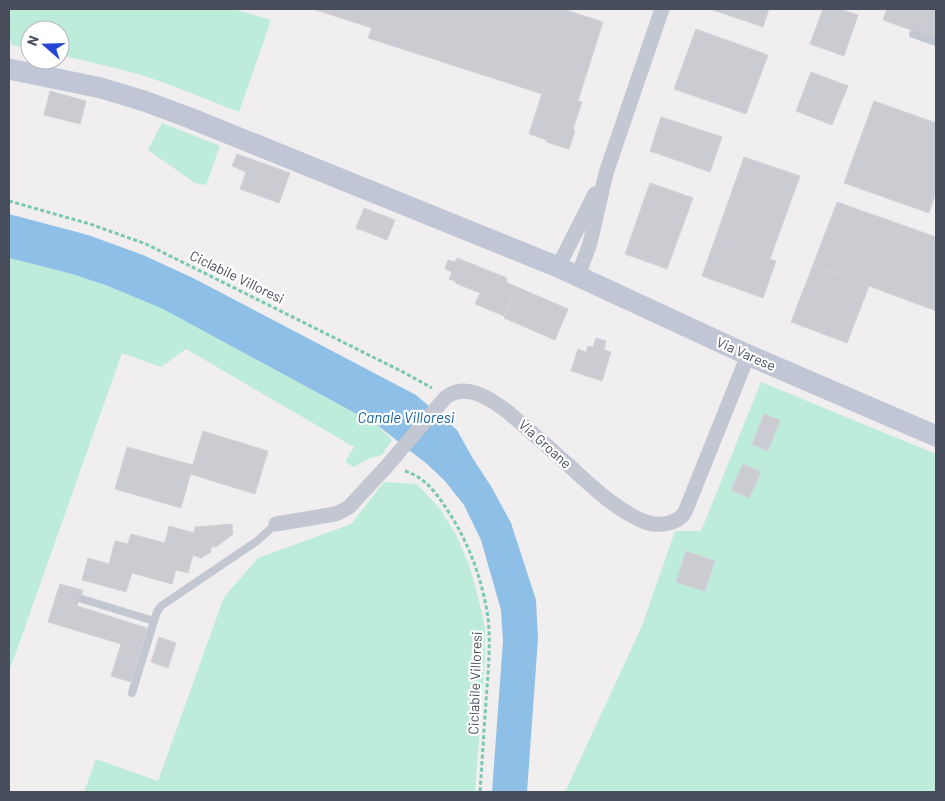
<svg xmlns="http://www.w3.org/2000/svg" width="945" height="801" viewBox="0 0 945 801" font-family="Barlow,sans-serif">
	<style>
		.green { fill: #beecdb }
		.water { fill: #8ebfe6 }
		.building { fill: #cbccd2; stroke: #d2d2d9 }
		.lines { fill: none; stroke-linecap: round; stroke-linejoin: round }
		.path { stroke: #79c8b3; stroke-width: 3; stroke-dasharray: 4 2.5; stroke-linecap: butt }
		.lane { stroke: #c2c7d2; stroke-width: 8 }
		.street { stroke: #c2c7d2; stroke-width: 15 }
		.secondary { stroke: #c1c6d6; stroke-width: 21 }
		.labels { text-anchor: middle; stroke-width: 4.5; stroke-linejoin: round; paint-order: stroke }
		.street-label { font-size: 14px; fill: #474d5a; stroke: #fff }
		.water-label { font-size: 15px; font-style: italic; fill: #1562a0; stroke: #fff }
	</style>
	<rect width="100%" height="100%" fill="#f0eeee"/>
	<g class="green">
		<path d="M9,9H234L271,20L239,112C206,99 173,85 138,74C113,67 86,61 60,55V30H30V49L12,45L9,39Z"/>
		<path d="M162,123L220,146L206,185L195,183L148,150Z"/>
		<path d="M9,258L72,274L108,286L163,309L377,425L392,440L382,455L370,458L354,467L345,462L354,447L186,349L161,367L122,353L9,672Z"/>
		<path d="M761,382L936,454V792H565L642,626L675,531H701Z"/>
		<path d="M384,482L417,484L440,509L456,535L469,565L478,597L485,628V659L475,792H84L96,759L158,781L224,597L258,558L351,524Z"/>
	</g>
	<path class="water" d="M9,214L88,235L143,255L193,278L416,395L457,430L472,457L492,488L511,523L536,600L538,639L527,792H492L503,641L501,610L481,540L464,505L445,481L427,464L377,425L163,309L108,286L72,274L9,258Z"/>
	<g class="building">
		<path d="M313,9H563L603,22L578,101L543,90L542,94L368,38L372,28Z"/>
		<path d="M710,9H769L763,27Z"/>
		<path d="M823,9H839L858,15L844,56L810,44Z"/>
		<path d="M887,9H936V39L883,20Z"/>
		<path d="M696,29L768,55L746,114L674,89Z"/>
		<path d="M811,72L848,86L832,125L796,111Z"/>
		<path d="M543,90L582,102L573,129L575,131L569,149L546,142L547,140L529,134Z"/>
		<path d="M50,91L86,101L80,124L44,115Z"/>
		<path d="M874,101L936,123V192L929,213L844,183Z"/>
		<path d="M661,117L722,137L710,172L650,151Z"/>
		<path d="M237,154L290,173L279,203L240,189L246,172L232,166Z"/>
		<path d="M744,157L800,176L770,259L715,239Z"/>
		<path d="M650,183L693,198L667,269L625,254Z"/>
		<path d="M837,202L936,237V311L813,265Z"/>
		<path d="M364,208L395,220L387,240L356,228Z"/>
		<path d="M715,239L776,261L763,298L702,276Z"/>
		<path d="M457,258L507,278L506,282L517,287L504,316L475,304L480,293L455,283L457,282L449,279L452,272L445,269L448,260L455,262Z"/>
		<path d="M813,265L869,286L847,343L791,322Z"/>
		<path d="M517,287L568,309L555,340L504,318Z"/>
		<path d="M596,338L606,341L604,350L611,352L602,381L571,371L578,349L586,352L588,346L593,347Z"/>
		<path d="M764,414L780,420L768,451L752,444Z"/>
		<path d="M203,431L268,451L255,494L190,474Z"/>
		<path d="M127,447L193,465L181,508L115,489Z"/>
		<path d="M743,464L761,472L749,498L731,490Z"/>
		<path d="M232,524L233,534L216,547H211V552L201,558L193,555L188,573L176,570L172,584L132,573L126,592L82,580L88,558L109,564L115,541L128,544L131,534L165,543L169,526L194,533L195,527Z"/>
		<path d="M686,551L715,561L705,591L676,582Z"/>
		<path d="M60,584L83,590L77,606L55,599Z"/>
		<path d="M55,599L147,628L131,682L111,676L121,644L48,622Z"/>
		<path d="M159,637L176,643L168,668L151,662Z"/>
	</g>
	<g class="lines">
		<g class="path">
			<path d="M9,201L90,224L146,244L405,373L432,388"/>
			<path d="M405,471C425,477 437,494 448,511C469,543 482,579 488,617C491,645 488,673 486,701C484,731 482,762 480,792"/>
		</g>
		<g class="lane">
			<path d="M913,34L936,42"/>
			<path d="M82,599L154,621"/>
			<path d="M132,693L154,621L157,612L161,606L257,541L276,524"/>
		</g>
		<g class="street">
			<path d="M558,267L595,194"/>
			<path d="M578,276L590,243L606,173L662,9"/>
			<path d="M276,524L335,514L340,512L349,507L387,466L445,398C465,381 491,399 508,412C531,432 553,451 575,471C596,490 617,510 643,521C657,527 677,525 685,512L748,355"/>
		</g>
		<path class="secondary" d="M9,69L101,88L144,101L190,118L558,267L748,355L936,436"/>
	</g>
	<g class="labels">
		<g class="street-label">
			<text transform="translate(237 277) rotate(26)" y="5">Ciclabile Villoresi</text>
			<text transform="translate(746 354) rotate(24)" y="5">Via Varese</text>
			<text transform="translate(545 444) rotate(42)" y="5">Via Groane</text>
			<text transform="translate(475 683) rotate(-88)" y="5">Ciclabile Villoresi</text>
		</g>
		<g class="water-label">
			<text x="406" y="423">Canale Villoresi</text>
		</g>
	</g>
	<rect width="945" height="801" fill="none" stroke="#474d5a" stroke-width="20"/>
	<g transform="translate(45 45) rotate(290)"><circle r="24" fill="#ffffff" stroke="#b5b8bd"/>
	<path d="M0-4L9 19L0 12L-9 19Z" fill="#2447d5"/>
	<text y="-8" font-size="14" font-weight="bold" text-anchor="middle" fill="#474d5a">N</text>
	</g>
</svg>
